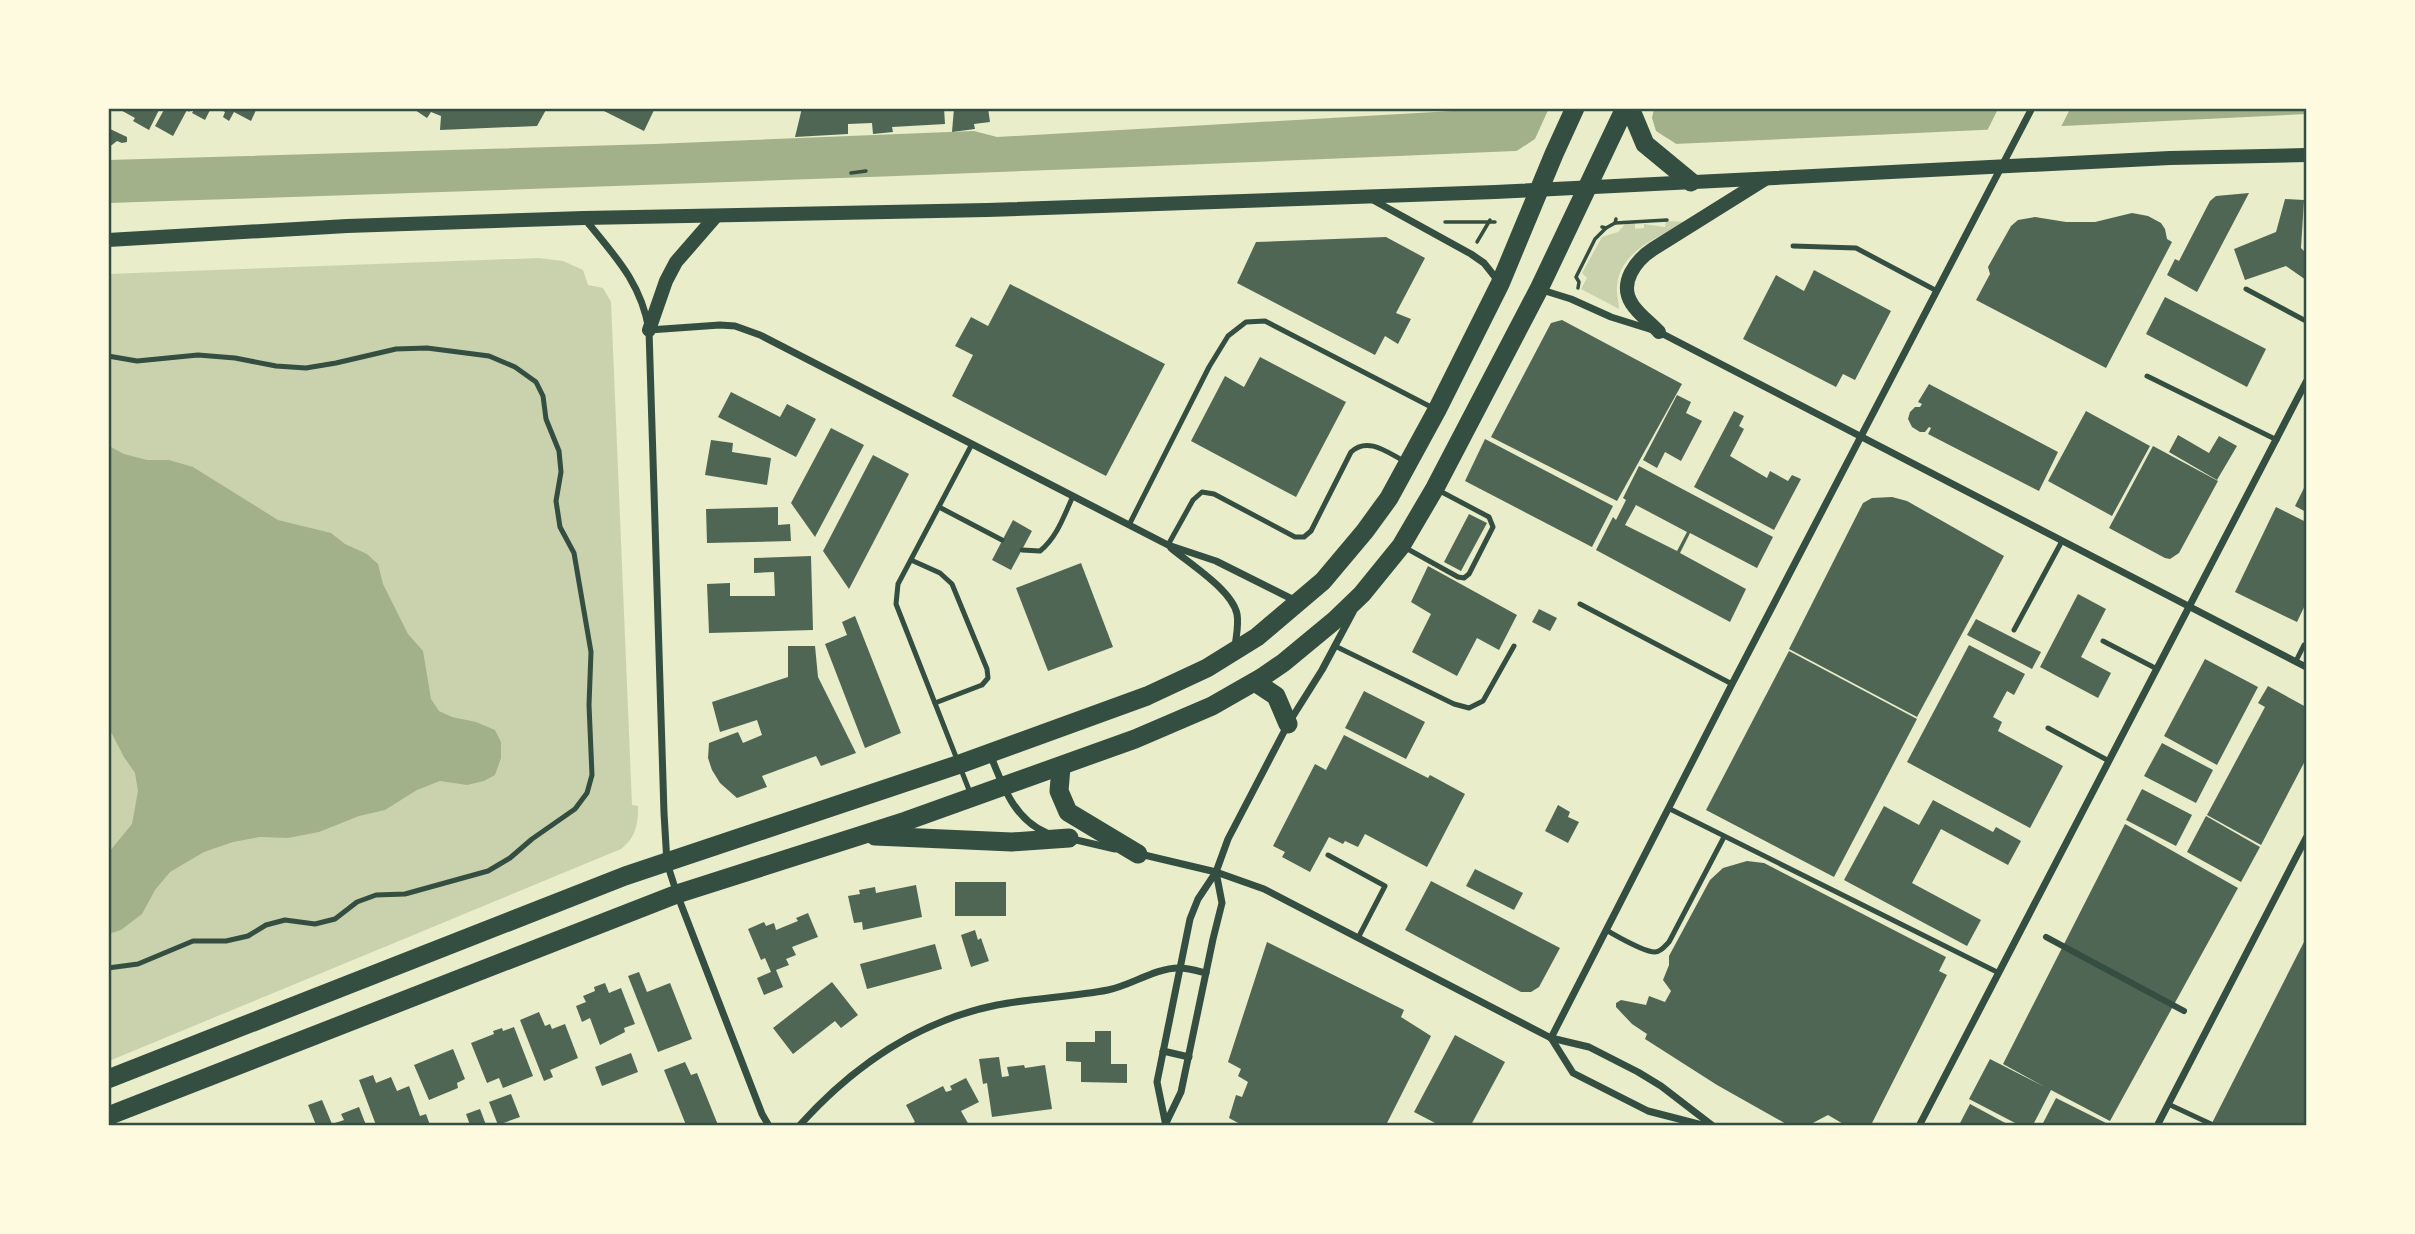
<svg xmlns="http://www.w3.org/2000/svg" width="2415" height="1234" viewBox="0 0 2415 1234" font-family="'DM Sans',sans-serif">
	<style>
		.green { fill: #cad2ad }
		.water { fill: #a3b18a }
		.pier { fill: #e9edc9 }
		.building { fill: #4f6655; fill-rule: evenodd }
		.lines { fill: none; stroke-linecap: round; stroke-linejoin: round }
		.path { stroke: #344e41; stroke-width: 3.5 }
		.service { stroke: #344e41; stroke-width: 5 }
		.pedestrian { stroke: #344e41; stroke-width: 6 }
		.minor { stroke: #344e41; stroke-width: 7 }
		.secondary { stroke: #344e41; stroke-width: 14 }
		.trunk { stroke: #344e41; stroke-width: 19 }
		.neatline { fill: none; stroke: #344e41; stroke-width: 2.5 }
	</style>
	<rect width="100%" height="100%" fill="#e9edc9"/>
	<g class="green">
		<path d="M1666,221L1687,222C1660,237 1619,250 1617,287C1616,294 1619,302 1619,309L1581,289L1587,278L1582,273L1602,237L1618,232L1627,222L1635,223V229L1644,228V224L1665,227Z"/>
		<path d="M539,258L563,261L583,270L588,285L603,288L611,302L632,805L638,806C638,825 636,837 621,849L109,1061L108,274Z"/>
	</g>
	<g class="water">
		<path d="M1504,108L2306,109V114C1574,151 841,180 109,203L108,160L654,144L974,131L997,137Z"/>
		<path d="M109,446L124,454L147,460H169L193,467L278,520L331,533L345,544L367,554L378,564L383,584L408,634L423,651L431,699L439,711L452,717L476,722L495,730L501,742V758L495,775L484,781L467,785L440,781L417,790L385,810L359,816L319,832L288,838L260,837L233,842L204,852L170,872L155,890L142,914L121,930L109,934V852L132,824L138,791L135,773L124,757L112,734L109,732Z"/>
	</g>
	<g class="pier">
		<path d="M1549,108L1654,109L1652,118L1656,131L1681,147L1515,152L1535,139Z"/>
		<path d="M1998,109H2070L2060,129L1986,133Z"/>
	</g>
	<g class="building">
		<path d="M117,108H160L149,130L133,121L135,118Z"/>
		<path d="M165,108H191L189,112L187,110L173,136L155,126Z"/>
		<path d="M195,108H211L205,120L192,113Z"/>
		<path d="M218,108H257L251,121L234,112L229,121L223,117L225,112Z"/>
		<path d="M412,108H547L537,126L440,130L441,116L431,112L427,118Z"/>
		<path d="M598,108H655L644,131Z"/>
		<path d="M802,108H944L945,124L892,127L893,132L873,134L872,123L848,124V134L795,137Z"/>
		<path d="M954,108H988L990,122L974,124L975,129L952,132Z"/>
		<path d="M108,128L127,137V142L122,143L117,141L108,148Z"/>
		<path d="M2249,193L2197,292L2167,275L2175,259L2179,261L2210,201L2216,196Z"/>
		<path d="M2285,199L2304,200L2301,248L2306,253V280L2286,266L2245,280L2234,249L2276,232Z"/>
		<path d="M2132,213L2148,216L2161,223L2165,229L2167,239L2172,242L2106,368L1976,300L1990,274L1988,267L2011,226L2018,220L2035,217L2066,222H2095Z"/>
		<path d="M1386,237L1425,258L1396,313L1411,319L1398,344L1385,336L1375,355L1237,283L1256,242Z"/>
		<path d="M1814,270L1891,311L1855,380L1843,374L1836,387L1743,339L1776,275L1804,291Z"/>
		<path d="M1010,284L1165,364L1106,476L952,396L973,355L955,346L971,317L988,326Z"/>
		<path d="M2165,297L2266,349L2247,387L2146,334Z"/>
		<path d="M1562,320L1682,384L1617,501L1491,437L1551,323Z"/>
		<path d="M1260,357L1346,402L1296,497L1191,441L1225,376L1244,387Z"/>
		<path d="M1929,384L2058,452L2039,491L1928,434L1931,428L1929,427L1925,432H1920L1912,427L1908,419L1910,412L1915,407H1920L1922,404L1918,402Z"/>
		<path d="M731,392L780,417L787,404L816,419L796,457L718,417Z"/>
		<path d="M1677,395L1691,402L1686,413L1702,421L1681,461L1665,452L1657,468L1643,460Z"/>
		<path d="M1734,411L1744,416L1739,426L1744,429L1730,456L1767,478L1770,471L1788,481L1792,475L1801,479L1774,530L1694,487Z"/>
		<path d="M2086,411L2150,446L2112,516L2048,481Z"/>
		<path d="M831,428L864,445L815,537L791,503Z"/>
		<path d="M2178,435L2209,453L2219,436L2237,446L2217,480L2169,452Z"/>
		<path d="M1485,439L1613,506L1592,547L1465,481Z"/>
		<path d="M711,440L733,443L732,452L771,458L767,485L705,475Z"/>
		<path d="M2153,446L2218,481L2179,553L2170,559L2165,558L2109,528Z"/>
		<path d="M873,455L909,474L849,589L823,551Z"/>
		<path d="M1639,466L1773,537L1757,568L1690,533L1680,553L1746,589L1730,622L1596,550L1613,517L1616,520L1626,500L1623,498ZM1636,505L1687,532L1677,551L1625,525Z"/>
		<path d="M2306,484V512L2295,506Z"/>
		<path d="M1892,497L1907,501L2004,556L1917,717L1789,649L1863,503L1872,498Z"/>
		<path d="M778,507V525L790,524L791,541L707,543L706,509Z"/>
		<path d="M2276,507L2306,522V603L2297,622L2235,592Z"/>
		<path d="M1469,514L1487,523L1461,571L1444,562Z"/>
		<path d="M1013,520L1032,531L1011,570L992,560Z"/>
		<path d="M811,556L813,630L709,633L707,584L730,583V596H775L774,572L754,573V558Z"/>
		<path d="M1081,563L1113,647L1048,671L1016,588Z"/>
		<path d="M1428,566L1517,615L1499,650L1477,638L1457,676L1412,652L1431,614L1411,602Z"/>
		<path d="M2078,594L2106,609L2081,657L2111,673L2098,698L2040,667Z"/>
		<path d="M1539,609L1557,618L1550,631L1532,622Z"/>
		<path d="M855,616L901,733L865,748L825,644L847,635L842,622Z"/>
		<path d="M1976,619L2041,652L2032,669L1967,635Z"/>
		<path d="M1969,645L2025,674L2014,695L2007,691L1993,717L2002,722L1998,731L2063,766L2030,828L1907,762Z"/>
		<path d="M788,646H815L818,677L856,753L821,766L816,756L762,776L767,787L737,798L720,783L712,770L708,758L709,743L738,732L743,743L762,735L757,720L720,732L712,702L788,677Z"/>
		<path d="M1789,651L1917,719L1834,877L1706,810Z"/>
		<path d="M2205,659L2258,687L2217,765L2164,736Z"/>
		<path d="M2268,686L2306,707V759L2261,845L2207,815L2265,707L2258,703Z"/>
		<path d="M1364,691L1425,722L1406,759L1345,728Z"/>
		<path d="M1344,735L1428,778L1430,775L1465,794L1427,867L1365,834L1358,847L1345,841L1343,844L1329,837L1310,872L1282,857L1285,852L1273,846L1315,764L1326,770Z"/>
		<path d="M2162,743L2213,770L2196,803L2144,776Z"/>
		<path d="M2142,789L2192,815L2176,846L2126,820Z"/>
		<path d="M1933,800L1993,832L1996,827L2021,841L2008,865L1941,829L1912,883L1981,920L1967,946L1844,880L1884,806L1919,825Z"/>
		<path d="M1558,805L1570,812L1568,817L1579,822L1568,843L1545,831Z"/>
		<path d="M2206,816L2260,847L2241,882L2187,852Z"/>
		<path d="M2125,824L2238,888L2110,1121L2051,1090L2033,1125H2019L1969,1099L1990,1059L2045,1087L2003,1064Z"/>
		<path d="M1747,861L1764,863L1946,957L1939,971L1947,975L1871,1125H1845L1828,1115L1809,1125H1788L1717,1085L1645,1039L1647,1034L1632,1024L1616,1007V1003L1621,1000L1646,1005L1649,996L1665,1002L1671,991L1663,980L1669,965V956L1710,880L1723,868Z"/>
		<path d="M1475,869L1523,893L1514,910L1466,886Z"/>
		<path d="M1431,881L1560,948L1539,987L1531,992H1521L1405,930Z"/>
		<rect x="955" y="882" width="51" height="34"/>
		<path d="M916,885L922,917L863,930L862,922L854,923L848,896L860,894L859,890L875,887L876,893Z"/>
		<path d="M808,913L818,937L792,947L796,955L786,959L789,965L776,970L783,987L764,995L757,978L771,972L765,958L761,960L748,929L764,922L766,926L774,923L776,930L798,921L796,918Z"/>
		<path d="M975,930L978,940L981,938L989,961L971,967L961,935Z"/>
		<path d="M2306,938V1125H2211Z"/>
		<path d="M1267,942L1404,1010L1401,1017L1431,1036L1386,1125H1242L1229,1118L1236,1095L1242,1097L1248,1082L1238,1076L1241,1069L1228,1062Z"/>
		<path d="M935,944L942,969L867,989L860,964Z"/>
		<path d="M639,972L647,992L670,983L692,1039L658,1052L628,976Z"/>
		<path d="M832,982L858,1015L841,1028L835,1021L793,1054L773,1028Z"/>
		<path d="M605,983L609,993L621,988L635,1024L624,1028L625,1032L600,1045L590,1018L582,1022L576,1006L586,1002L583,996L595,991L594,987Z"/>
		<path d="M539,1012L545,1026L550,1024L552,1029L565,1024L578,1058L550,1070L553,1077L544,1081L520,1020Z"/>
		<path d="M514,1027L533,1076L503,1088L499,1078L487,1083L471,1043L494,1034L493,1031L502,1028L503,1031Z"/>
		<path d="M1095,1031H1111V1064H1127V1083L1081,1082V1062L1066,1061V1042H1095Z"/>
		<path d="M1455,1035L1505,1062L1471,1125H1439L1414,1112Z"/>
		<path d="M453,1049L465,1079L457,1083L458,1088L429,1100L414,1065Z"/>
		<path d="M631,1053L638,1072L602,1086L595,1067Z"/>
		<path d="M999,1057L1002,1077L1009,1076L1007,1067L1024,1065L1025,1068L1045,1065L1052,1109L992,1117L987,1083L983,1084L979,1059Z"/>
		<path d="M685,1062L691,1075L697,1073L718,1125H686L664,1070Z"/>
		<path d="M373,1075L376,1083L391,1077L397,1091L409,1086L420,1116L426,1114L430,1125H376L359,1080Z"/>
		<path d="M966,1078L979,1102L961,1111L969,1125H909L915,1122L906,1105L943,1086L946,1092L952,1090L950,1086Z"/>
		<path d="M511,1094L520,1117L498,1125L489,1102Z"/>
		<path d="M2056,1098L2110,1125H2042Z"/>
		<path d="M322,1100L332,1124L344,1120L341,1114L359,1107L366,1125H316L308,1105Z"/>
		<path d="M1970,1104L2009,1125H1959Z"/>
		<path d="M480,1109L486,1125H470L466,1114Z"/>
	</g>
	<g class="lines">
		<g class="path">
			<path d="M851,173L866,171"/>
			<path d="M1445,222H1495"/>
			<path d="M1615,223L1667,220"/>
			<path d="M1602,227L1606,228L1615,223L1616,219"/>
			<path d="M1477,242L1490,220"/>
			<path d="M1578,288L1579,282L1576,277L1595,239L1606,228"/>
		</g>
		<g class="service">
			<path d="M1793,246L1856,248L1937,291"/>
			<path d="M2246,289L2306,321"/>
			<path d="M108,356L137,361L198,355L235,358L276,366L306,368L336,363L396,349L427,348L489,356L515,367L536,382L543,396L546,419L559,451L561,472L556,501L560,527L574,553L591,652L589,705L592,775L587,793L575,809L532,839L510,858L488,871L405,894L376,895L357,902L335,919L315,924L285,920L266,925L248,936L226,941H193L138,964L108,968"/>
			<path d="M2147,376L2277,440"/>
			<path d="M939,507L1002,540"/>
			<path d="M1129,525L1209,367L1228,336L1246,322L1265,321L1433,408"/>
			<path d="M1168,545L1193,500L1202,492L1214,494L1295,537H1304L1311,531L1351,452C1368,436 1388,453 1406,462"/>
			<path d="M1404,547L1458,577L1464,578L1469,574L1493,527L1489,517L1438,490"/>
			<path d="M1022,550L1040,551C1057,537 1064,516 1073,496"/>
			<path d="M911,560L940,573L952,584L987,669L988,678L982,685L935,703"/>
			<path d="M1580,604L1732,684"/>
			<path d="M2014,630L2062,541"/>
			<path d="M2103,641L2157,669"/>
			<path d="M1335,646L1454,704L1469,708L1483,701L1514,646"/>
			<path d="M2296,661L2304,645"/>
			<path d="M2048,728L2109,761"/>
			<path d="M971,795L896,604L898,584L972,444"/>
			<path d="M1668,808L1999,973"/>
			<path d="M1328,855L1385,886L1358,938"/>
			<path d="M1606,930C1617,936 1643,952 1655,952C1661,952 1665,946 1669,942L1724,837"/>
			<path d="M2168,1104L2211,1124"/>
		</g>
		<path class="pedestrian" d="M2046,937L2184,1011"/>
		<g class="minor">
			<path d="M1373,200L1471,254L1484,263L1499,282"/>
			<path d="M584,218C614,255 641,282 649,330L664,813L667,863L677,894L762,1114L769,1126"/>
			<path d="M1542,290L1571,299L1611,317L1659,332L2306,667"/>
			<path d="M649,330L720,325L735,326L760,335L1168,545L1216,561L1296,601"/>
			<path d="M1171,548C1190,564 1232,590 1237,614C1239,625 1236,637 1235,647"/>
			<path d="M990,754C1002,784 1014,820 1047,833"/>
			<path d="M1072,839L1115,849"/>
			<path d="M1140,854L1216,872L1264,889L1551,1038L1589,1047L1638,1072L1661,1086L1713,1126"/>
			<path d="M1551,1038L1732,684L2032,108"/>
			<path d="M1551,1038L1573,1073L1648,1111L1706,1126"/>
			<path d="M1163,1051L1189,1057"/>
			<path d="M1167,1121L1181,1092L1213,939L1222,903L1216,872"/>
			<path d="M799,1126C852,1067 918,1021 997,1005C1033,998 1071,997 1108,990C1132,985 1155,968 1179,968C1188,968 1198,971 1206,973"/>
			<path d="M1166,1126L1157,1082L1190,919L1198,899L1216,872L1228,839L1288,724L1322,670L1353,612"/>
			<path d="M1919,1126L2306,382"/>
			<path d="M2157,1126L2306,838"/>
		</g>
		<g class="secondary">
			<path d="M108,240L347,226L584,218L987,210L1495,192L2170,158L2306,155"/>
			<path d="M649,330L666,281L676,262L716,216"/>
			<path d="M1659,332C1651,323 1638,314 1632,304C1618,283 1636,260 1653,249L1765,179"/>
		</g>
		<g class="trunk">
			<path d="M1630,108L1645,144L1691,182"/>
			<path d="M1255,682L1276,696L1288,724"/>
			<path d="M1061,767L1059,791L1068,812L1138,854"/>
			<path d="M875,836L1012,842L1069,838"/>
			<path d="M108,1079L625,876L960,764L1147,696L1207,668L1257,637L1323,581L1365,531L1389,498L1437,410L1500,284L1554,154L1575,108"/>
			<path d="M108,1116L677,894L906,821L1135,739L1212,706L1261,678L1283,663L1335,620L1362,594L1401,546L1435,488L1539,289L1625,108"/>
		</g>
	</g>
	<rect width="2415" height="1234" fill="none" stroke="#fefae0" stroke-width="220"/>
	<rect x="110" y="110" width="2195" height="1014" class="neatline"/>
</svg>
